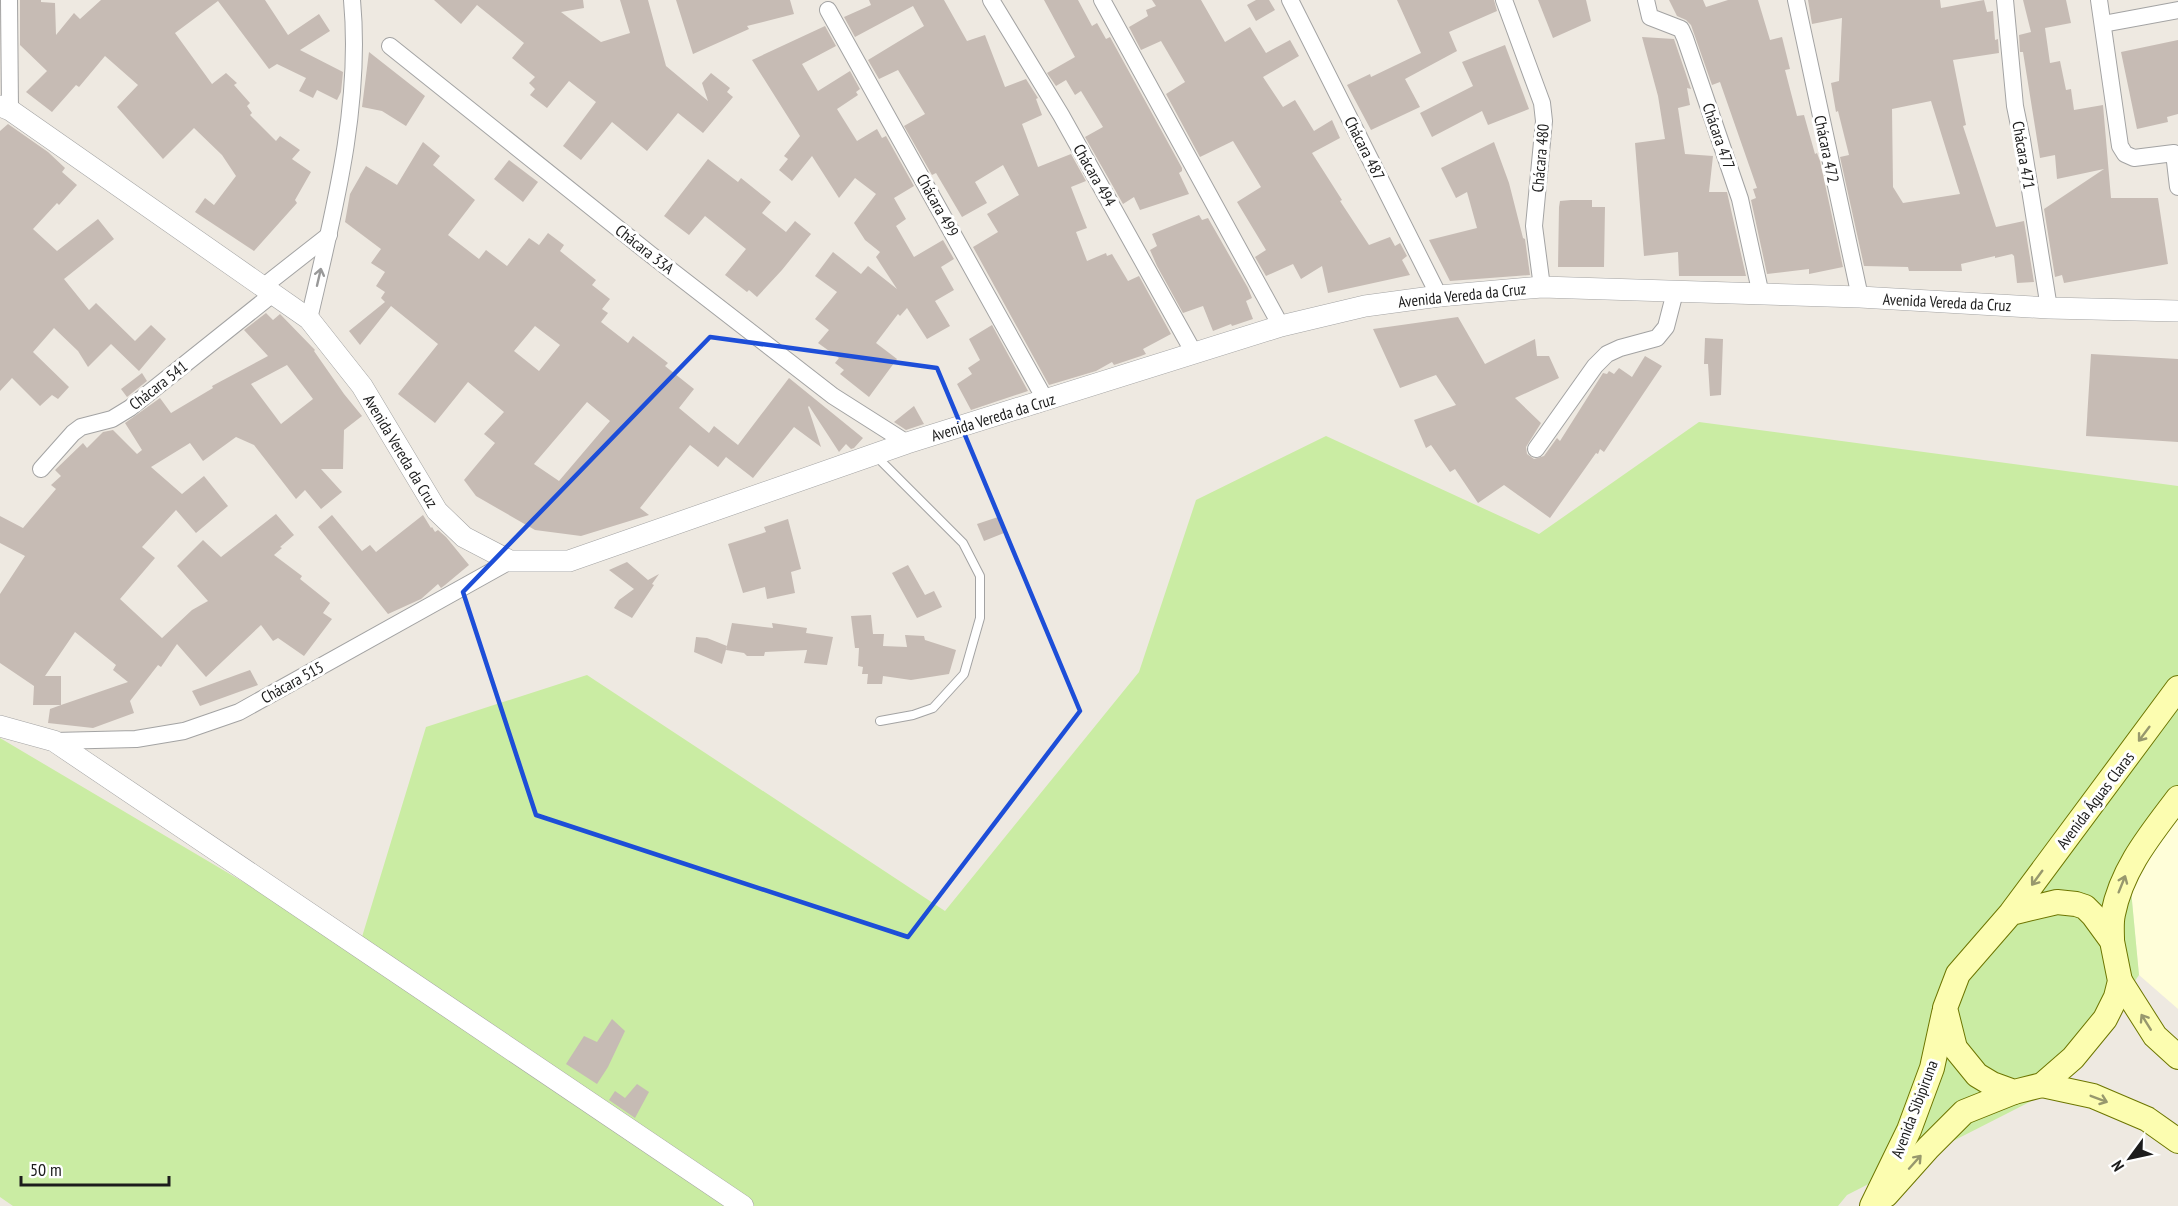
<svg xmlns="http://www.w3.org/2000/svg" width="2178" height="1206" viewBox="0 0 2178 1206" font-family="'PT Sans Narrow',sans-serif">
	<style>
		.education { fill: #fffed9 }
		.grass { fill: #caeca3 }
		.building { fill: #c6bbb4; fill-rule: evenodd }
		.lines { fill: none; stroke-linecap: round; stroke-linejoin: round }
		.service-casing { stroke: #a3a3a3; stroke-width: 10 }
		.minor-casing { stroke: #a3a3a3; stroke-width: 18 }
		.tertiary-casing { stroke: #a3a3a3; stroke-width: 22 }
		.secondary-casing { stroke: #6d7600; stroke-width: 26 }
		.service { stroke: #fff; stroke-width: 8 }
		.minor { stroke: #fff; stroke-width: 16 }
		.tertiary { stroke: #fff; stroke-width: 21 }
		.secondary { stroke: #fcfdb0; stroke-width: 24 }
		.oneway { stroke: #999 }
		.oneway2 { stroke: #97986d }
		.marked { fill: none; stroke: #1d4ed8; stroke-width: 4.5; stroke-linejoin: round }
		.labels { text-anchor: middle; stroke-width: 6; stroke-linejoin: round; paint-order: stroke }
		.street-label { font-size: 16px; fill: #1c1c1c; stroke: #fff }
	</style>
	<rect width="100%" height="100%" fill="#eee9e1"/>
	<path class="education" d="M2178,811V1009L2139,975L2129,869Z"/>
	<path class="grass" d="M1699,422L2178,486V811L2129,869L2139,975L2063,1085L1847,1195L1838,1206H13L0,1197V738L358,950L426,727L587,675L945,911L1139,672L1196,500L1326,436L1539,534Z"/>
	<g class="building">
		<path d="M20,0H41V2L55,3L56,35L74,13L80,19L101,0H265L288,35L319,14L330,31L300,50L343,72L341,92L337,100L317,90L313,98L299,91L306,78L277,64L269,69L218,1L175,33L212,84L226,73L237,83L234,85L250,103L247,106L252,113L250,115L276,141L280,136L300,150L292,159L311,172L295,200L297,203L254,251L195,212L205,198L214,205L236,176L222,155L194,128L163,159L117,107L138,85L105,56L79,87L76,85L52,112L26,92L47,71L20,45Z"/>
		<path d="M434,0H583L584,8L561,12L601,42L630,33L620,0H648L666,66L708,101L702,83L711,73L730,88L727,92L733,97L703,133L678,113L647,151L612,122L581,160L563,146L596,102L569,81L547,108L530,95L535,89L529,83L535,77L512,58L524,43L477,5L461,24Z"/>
		<path d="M676,0H790L794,14L747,26L749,29L693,54Z"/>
		<path d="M869,0H944L967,41L985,35L1005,87L1026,79L1038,98L1036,99L1042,115L1022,124L1038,167L1071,154L1086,181L1071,187L1087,228L1076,232L1087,261L1106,253L1107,256L1112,254L1128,281L1139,276L1171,334L1143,349L1146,354L1141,356L1114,365L1112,362L1096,371L1049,385L973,247L998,232L987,214L1019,195L1003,165L975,182L987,203L962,217L936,173L932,175L904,126L925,114L898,70L879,79L868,60L924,26L913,6L855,37L844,17L871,5Z"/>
		<path d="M1044,0H1078L1092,26L1097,23L1106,39L1110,37L1182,168V171L1179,173L1189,194L1140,210L1134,197L1123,204L1085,137L1103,127L1081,91L1075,95L1066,80L1056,86L1047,73L1075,57Z"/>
		<path d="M1152,0H1201L1225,42L1250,27L1266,53L1290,40L1299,56L1263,77L1283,107L1295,100L1314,131L1332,120L1340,138L1312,153L1342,200L1340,201L1369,245L1390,237L1395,246L1400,243L1407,256L1402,260L1410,275L1328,293L1322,266L1301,279L1293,264L1266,276L1255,257L1266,250L1237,202L1261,187L1233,141L1200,157L1166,94L1185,82L1161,41L1141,50L1129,27L1148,16L1146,10L1156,6Z"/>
		<path d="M1256,0H1269L1275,10L1256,21L1247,5Z"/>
		<path d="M1397,0H1494L1497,11L1449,32L1457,51L1405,79L1420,107L1371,130L1347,85L1370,74L1371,77L1421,53Z"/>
		<path d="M1538,0H1586L1591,21L1553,38Z"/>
		<path d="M1669,0H1703L1706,7L1728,0H1758L1770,40L1782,37L1790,69L1785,70L1797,116L1804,115L1815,154L1817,153L1820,161L1843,267L1809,274V269L1767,274L1751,200L1756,198L1753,189L1757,188L1720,82L1712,85L1691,25L1686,20L1677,16Z"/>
		<path d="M1808,0H1940L1941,8L1984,0L1987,12L1993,11L1995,40L1998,39L1999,53L1953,60L1966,125L1963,126L1996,227L2024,221L2034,282L2017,283L2014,256L2012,254L1995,258V256L1961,264L1962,271H1909L1908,267L1864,266L1840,157L1849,155L1838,111L1836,112L1831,83L1839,81L1842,18L1812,24ZM1931,101L1960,194L1903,203L1893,187L1892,109Z"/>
		<path d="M2023,0H2066L2071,23L2045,28L2050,63L2060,61L2066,90L2071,89L2074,110L2103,105L2111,198H2158L2168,264L2064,283L2062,275L2055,277L2044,209L2104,169L2057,179L2055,155L2040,158L2023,52H2020L2019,35L2031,32Z"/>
		<path d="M825,26L836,46L802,64L818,91L850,71L860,89L856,92L858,95L837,109L857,141L877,129L882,138L886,136L914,186L894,198L906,219L896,226L914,257L943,240L954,259L941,267L954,290L935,301L950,326L927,339L907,308L900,316L898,314L876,343L897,359L869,397L840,374L844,370L835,363L839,358L818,343L829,330L815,319L837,292L815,276L833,252L861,274L868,266L897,289L876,257L880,252L865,240L854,223L876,194L855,178L839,198L812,156L792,181L779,170L788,159L784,156L800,136L752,60Z"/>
		<path d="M1642,37L1674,39L1675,42L1691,89L1687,88L1690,105L1678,108L1685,154L1713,156L1709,192H1727L1746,276H1679L1678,252L1644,256L1635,143L1665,139L1658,96Z"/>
		<path d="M2178,40V114L2167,117L2168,122L2137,129L2121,52Z"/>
		<path d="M1505,45L1529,109L1488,125L1482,111L1432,137L1420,113L1473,86L1462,62Z"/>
		<path d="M369,52L425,96L406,126L382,111L362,107Z"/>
		<path d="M8,124L48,152L65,168L62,172L77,185L59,205L57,203L33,229L57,251L98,219L114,239L64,279L89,310L96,303L135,341L151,325L166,339L139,371L111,344L88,367L78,351L54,328L33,352L69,387L58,399L52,395L40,406L12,378L0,391V131Z"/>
		<path d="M423,142L440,156L433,165L475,200L448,235L479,259L486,250L507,266L529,238L539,245L548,233L564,245L560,251L596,280L592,285L610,299L602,309L608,313L601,322L628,343L633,336L668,363L665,366L694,389L679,408L709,433L714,426L738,445L789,378L863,438L854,448L851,449L846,444L839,452L809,406L808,407L821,447L794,427L753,478L726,457L718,467L690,445L640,508L649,515L581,536L535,530L476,496L464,480L495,443L484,434L504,412L468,382L435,423L398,394L438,344L391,306L360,345L349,331L385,302L381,298L385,292L376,286L385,272L371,263L381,249L345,222L350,194L366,166L397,185ZM535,326L560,345L539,371L514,351ZM587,402L610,421L559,481L534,464Z"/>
		<path d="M1494,142L1509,183L1523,238L1525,239L1530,275L1450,281L1429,240L1477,228L1467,192L1456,198L1441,168Z"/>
		<path d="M708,159L738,182L741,178L771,202L762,213L786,232L795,221L811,234L782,270L757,297L749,290L747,292L725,275L746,249L705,216L689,235L664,216Z"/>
		<path d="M509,160L538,182L523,202L494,179Z"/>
		<path d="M1571,200H1592V207H1605L1604,267H1558L1559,207L1560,201Z"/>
		<path d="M1199,215L1202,220L1208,218L1248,288L1252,298L1246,301L1253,319L1232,326L1231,324L1213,331L1203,306L1183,313L1157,266L1150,250L1157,246L1152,234Z"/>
		<path d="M266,313L273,320L280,314L315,350L314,351L344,394L362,416L344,430L343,469H321L342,492L321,509L305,490L296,499L254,445L236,437L203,461L190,443L151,467L182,494L204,476L228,506L196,533L176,510L142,547L155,558L120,599L162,638L192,610L208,601L177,566L203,540L221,557L276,514L294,535L280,547L282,548L274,555L302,576L300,579L330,603L323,613L332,619L304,656L278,638L273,641L261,625L206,677L177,644L161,667L158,665L130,701L134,713L93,728L48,723L50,709L61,705H33L34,686L0,663V594L25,556L0,543V516L23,528L56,489L51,485L61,476L55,470L83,443L87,448L103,432L113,430L137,454L142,450L125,423L160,398L171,413L213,388L212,386L268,356L244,330ZM287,365L313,399L281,424L251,384ZM75,632L116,665L113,670L128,682L61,705V676H45Z"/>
		<path d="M1458,317L1485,364L1535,339L1537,356H1549L1559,378L1515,398L1541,423L1526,447L1527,454L1534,459L1544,456L1557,438L1560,441L1603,373L1607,374L1609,371L1614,374L1619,368L1632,377L1645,356L1662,366L1604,452L1600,449L1598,454L1596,453L1550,518L1504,485L1478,503L1455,469L1450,472L1431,445L1426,448L1414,420L1456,405L1436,375L1400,388L1373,329Z"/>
		<path d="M992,325L1028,391L971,410L957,384L972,374L968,368L980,360L969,339Z"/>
		<path d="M1705,338L1723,339L1721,395L1710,396L1708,364H1704Z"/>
		<path d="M2091,354L2178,359V442L2086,436Z"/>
		<path d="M142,373L147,381L127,397L121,389Z"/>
		<path d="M914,406L924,424L906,430L894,422Z"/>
		<path d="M332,515L362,551L370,545L376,552L423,515L431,528L432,527L435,532L438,530L446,537L469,565L445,585L441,588L438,584L421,599L388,614L318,527Z"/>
		<path d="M998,517L1004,533L984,541L977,524Z"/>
		<path d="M788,519L801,569L791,572L795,593L767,599L765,587L743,593L728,544L766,532L764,527Z"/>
		<path d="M627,562L648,580L659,574L652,584L654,585L632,618L614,608L619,600L634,589L609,570Z"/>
		<path d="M908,565L925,595L934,591L942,607L917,618L892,573Z"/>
		<path d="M871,615L873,634H884L883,646L907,647L905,635L924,636L925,640L956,650L949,674L911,680L883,676L882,684H867L868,674H862L863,667L858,666L859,648H855L851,616Z"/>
		<path d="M732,623L773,628L772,623L807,628L806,633L833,637L827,665L804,663L807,650L765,652L764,656H747L744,653L726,650Z"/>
		<path d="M696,637L707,638L727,646L722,664L694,652Z"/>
		<path d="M250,670L258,685L200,706L192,691Z"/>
		<path d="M612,1019L625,1031L608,1067L597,1084L566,1064L584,1036L597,1042Z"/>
		<path d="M637,1084L649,1092L635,1118L609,1100L615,1091L625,1098Z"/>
	</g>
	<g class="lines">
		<defs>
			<path id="service" d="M875,455L963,543L980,576V618L964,674L933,708L913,715L880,721"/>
			<g id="minor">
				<path d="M9,0L10,110"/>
				<path d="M991,0L1061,115L1194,353"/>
				<path d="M1102,0L1281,326"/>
				<path d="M1290,0L1439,296"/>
				<path d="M1504,0L1542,103L1544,121L1534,226L1542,287"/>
				<path d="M1646,0L1650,17L1681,29L1685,38L1740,199L1761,295"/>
				<path d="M1796,0L1860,297"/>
				<path d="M2005,0L2015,106L2022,140L2049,308"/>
				<path d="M2099,0L2120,146L2125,154L2134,158L2174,153L2178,187"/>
				<path d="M828,10L1046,401"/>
				<path d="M2103,24L2178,10"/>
				<path d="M390,46L650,254L833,396L907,443"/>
				<path d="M264,286L329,235"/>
				<path d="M309,319C333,215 362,107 352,0"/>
				<path d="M1536,449L1595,366L1607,354L1620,348L1657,338L1666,327L1675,292"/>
				<path d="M41,469L73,433L81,427L112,419L130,408L274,293"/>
				<path d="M54,741L136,739L184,731L239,712L510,561"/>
			</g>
			<g id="tertiary">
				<path d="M0,106L10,110L309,319L362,386L437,511L464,537L510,561H569L907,443L1281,326L1365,306L1439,296L1542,287L1860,297L2049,308L2178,311"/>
				<path d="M0,726L54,741L743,1206"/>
			</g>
			<g id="secondary">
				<path d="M2011,913L2057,902L2076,904L2085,907L2093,915L2112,941L2120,981L2116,997L2105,1019L2073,1058L2042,1085L2014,1092L1992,1084L1977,1075L1955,1048L1945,1008L1958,974L2011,913L2178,688"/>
				<path d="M2112,941C2112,932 2111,922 2113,914C2122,868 2151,834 2178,798"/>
				<path d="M2120,981L2155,1036L2178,1057"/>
				<path d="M2042,1085L2093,1096L2147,1119L2178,1141"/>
				<path d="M1886,1195L1928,1148L1964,1112L2014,1092"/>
				<path d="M1872,1206L1909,1130L1932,1068L1944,1013"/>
			</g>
		</defs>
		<use href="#service" class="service-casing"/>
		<use href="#minor" class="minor-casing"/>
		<use href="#tertiary" class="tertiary-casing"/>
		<use href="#secondary" class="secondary-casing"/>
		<use href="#service" class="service"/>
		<use href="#minor" class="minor"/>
		<use href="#tertiary" class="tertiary"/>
		<use href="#secondary" class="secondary"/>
	</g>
	<defs><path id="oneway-shaft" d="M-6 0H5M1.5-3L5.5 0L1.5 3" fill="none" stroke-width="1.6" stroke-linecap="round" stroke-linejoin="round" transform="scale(1.5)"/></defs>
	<use class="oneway" href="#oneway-shaft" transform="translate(319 277) rotate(-77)"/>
	<g class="oneway2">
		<use href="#oneway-shaft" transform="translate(2144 734) rotate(127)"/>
		<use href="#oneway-shaft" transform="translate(2037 878) rotate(126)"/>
		<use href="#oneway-shaft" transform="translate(2122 884) rotate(-68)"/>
		<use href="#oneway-shaft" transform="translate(2146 1022) rotate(-122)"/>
		<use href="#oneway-shaft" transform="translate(2099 1099) rotate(21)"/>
		<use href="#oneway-shaft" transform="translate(1915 1162) rotate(-48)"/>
	</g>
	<path class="marked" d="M710,337L937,368L1080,711L908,937L536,815L463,592Z"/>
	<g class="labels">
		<g class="street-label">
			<text transform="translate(1719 136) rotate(71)" y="6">Chácara 477</text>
			<text transform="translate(1365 148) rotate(63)" y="6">Chácara 487</text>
			<text transform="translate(1827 149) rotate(78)" y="6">Chácara 472</text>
			<text transform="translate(2024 155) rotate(80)" y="6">Chácara 471</text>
			<text transform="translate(1540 158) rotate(-85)" y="6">Chácara 480</text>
			<text transform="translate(1095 175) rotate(60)" y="6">Chácara 494</text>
			<text transform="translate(938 205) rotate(61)" y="6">Chácara 499</text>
			<text transform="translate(645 249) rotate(38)" y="6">Chácara 33A</text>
			<text transform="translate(1462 295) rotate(-6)" y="6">Avenida Vereda da Cruz</text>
			<text transform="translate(1947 302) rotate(3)" y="6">Avenida Vereda da Cruz</text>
			<text transform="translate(158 385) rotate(-38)" y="6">Chácara 541</text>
			<text transform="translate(993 417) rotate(-17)" y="6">Avenida Vereda da Cruz</text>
			<text transform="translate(401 451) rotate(59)" y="6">Avenida Vereda da Cruz</text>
			<text transform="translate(292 682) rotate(-29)" y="6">Chácara 515</text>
			<text transform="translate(2095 800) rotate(-53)" y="6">Avenida Águas Claras</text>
			<text transform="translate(1914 1109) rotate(-69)" y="6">Avenida Sibipiruna</text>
		</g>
	</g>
	<g transform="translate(2130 1158) rotate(237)" stroke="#ffffff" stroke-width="4.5" paint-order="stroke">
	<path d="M0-4.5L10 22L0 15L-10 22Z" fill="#1c1c1c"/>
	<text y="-9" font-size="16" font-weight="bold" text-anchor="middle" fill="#1c1c1c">N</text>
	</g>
	<path d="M21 1176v9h148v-9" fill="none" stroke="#1c1c1c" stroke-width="3"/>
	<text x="30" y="1176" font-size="18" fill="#1c1c1c" stroke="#ffffff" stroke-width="4.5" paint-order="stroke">50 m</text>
</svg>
